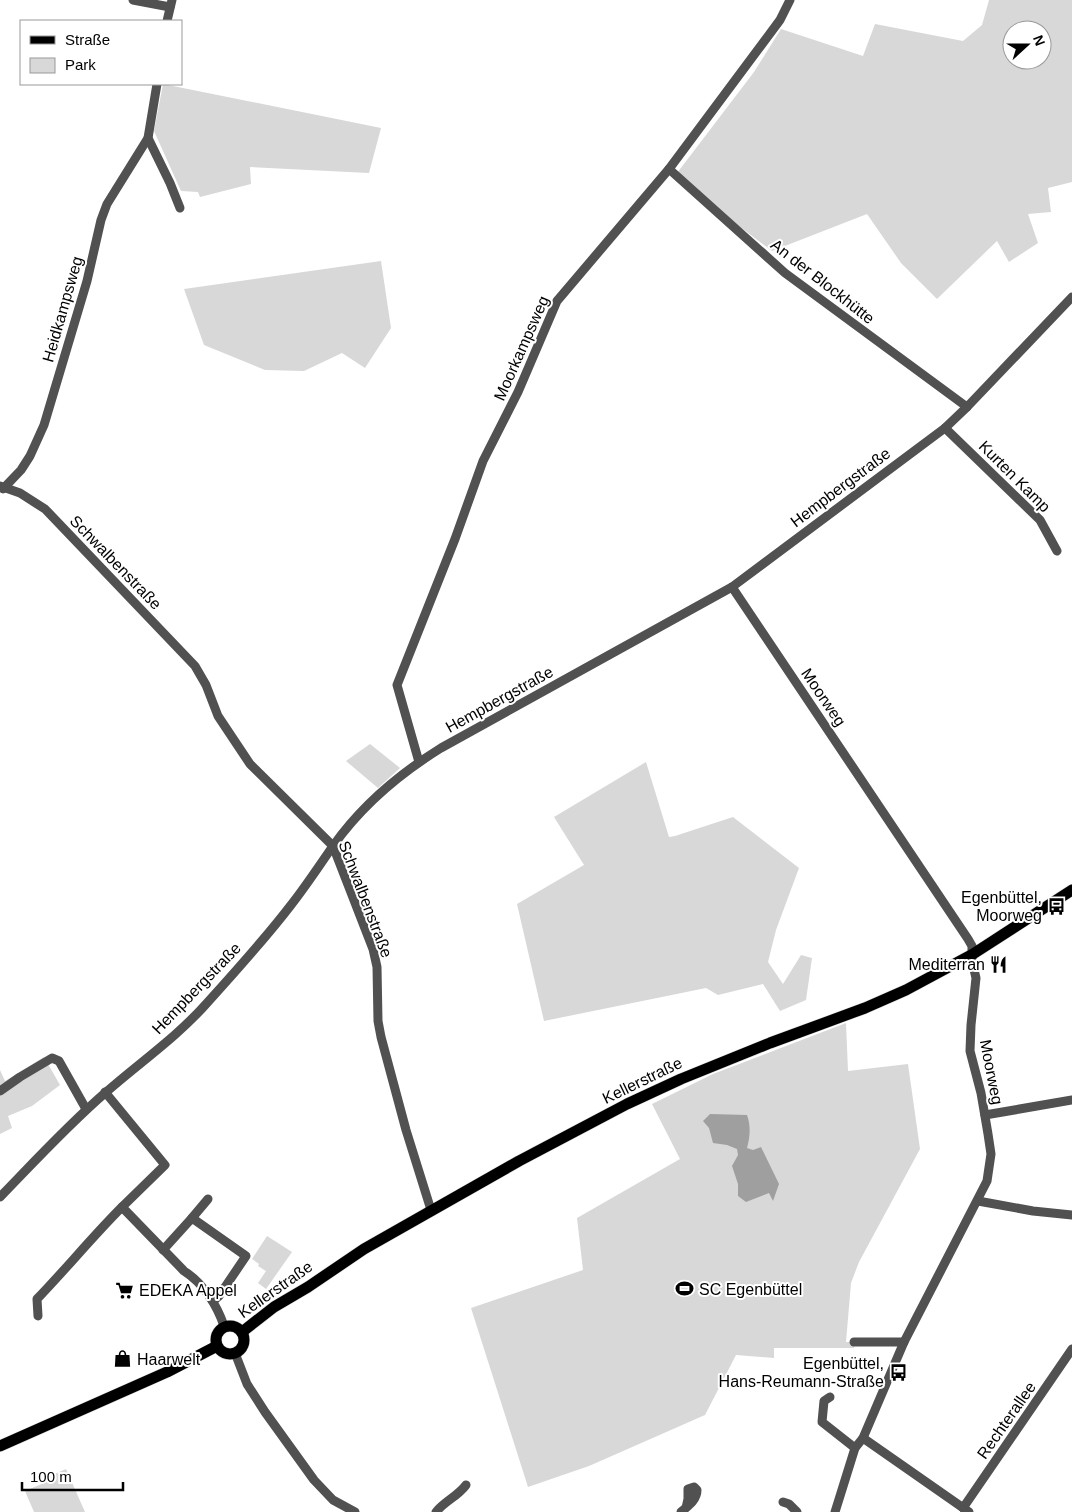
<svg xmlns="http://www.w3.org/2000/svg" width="1072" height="1512" viewBox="0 0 1072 1512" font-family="Helvetica,sans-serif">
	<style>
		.green { fill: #d8d8d8; fill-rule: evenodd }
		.water { fill: #9f9f9f }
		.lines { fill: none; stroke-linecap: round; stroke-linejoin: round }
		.major-casing { stroke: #dbdbdb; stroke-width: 12 }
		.minor { stroke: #515151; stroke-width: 9 }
		.major { stroke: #000; stroke-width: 11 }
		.labels { text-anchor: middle; stroke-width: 4; stroke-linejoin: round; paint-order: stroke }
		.street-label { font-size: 16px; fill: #000; stroke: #fff }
		.poi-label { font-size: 16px; fill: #000; stroke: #fff; text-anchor: end }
	</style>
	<rect width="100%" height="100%" fill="#fff"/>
	<g class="green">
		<path d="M989,0H1072V182L1048,188L1051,212L1028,214L1038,243L1009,262L997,241L937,299L901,263L867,214L772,251L674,177L754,72L781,29L863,56L875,24L963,41L982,25ZM1012,30H1042V60H1012Z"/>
		<path d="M163,84L381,128L369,173L250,167L251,184L200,197L198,192L181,191L154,131Z"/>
		<path d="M381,261L391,328L365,368L342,353L304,371L265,370L204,345L184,289Z"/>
		<path d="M370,744L400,768L378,788L346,761Z"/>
		<path d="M646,762L669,837L675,836L733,817L799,868L776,930L768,962L783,984L801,955L812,958L806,1000L780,1011L763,984L718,995L706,988L544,1021L517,904L584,865L554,817Z"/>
		<path d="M846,1023L848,1071L908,1064L920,1149L859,1262L851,1283L846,1342H854V1348H774V1358L736,1355L705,1415L589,1466L528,1487L471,1308L583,1270L577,1218L680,1159L652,1104L713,1074Z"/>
		<path d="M44,1057L60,1085L32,1106L8,1116L12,1128L0,1134V1070L5,1081Z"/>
		<path d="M267,1236L292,1252L266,1289L258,1283L266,1271L258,1266L259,1264L252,1259Z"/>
		<path d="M66,1469L85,1512H34L25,1491L44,1483L43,1479Z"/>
	</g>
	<path class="water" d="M710,1114L747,1115C751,1126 750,1137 747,1148L753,1150L761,1147L779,1184L773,1201L769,1193L746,1202L738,1196V1184L732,1166L738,1155L737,1149L727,1145L713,1143L709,1128L703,1121Z"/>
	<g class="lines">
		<defs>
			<g id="major">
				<circle cx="230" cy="1340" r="14"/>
				<path d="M242,1332L274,1307L308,1287L364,1249L519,1161L627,1104L681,1079L770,1043L865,1008L906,990L973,954L1072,890"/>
				<path d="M0,1446L167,1372L217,1346"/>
			</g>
		</defs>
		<use href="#major" class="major-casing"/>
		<g class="minor">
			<path d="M133,0L170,7"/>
			<path d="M167,21L172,0"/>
			<path d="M148,138L170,183L180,208"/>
			<path d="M669,169L785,273L967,407"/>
			<path d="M945,428L1040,520L1057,551"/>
			<path d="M0,486L20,493L45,509L195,666L206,685L218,716L250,764L333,846L373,949L377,967L378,1021L381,1037L406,1130L431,1210"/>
			<path d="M3,489L21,470L30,456L44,425L87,281L101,220L107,204L148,138L157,84"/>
			<path d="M732,587L968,939L972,946V961L976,978L971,1025L970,1051L981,1093L988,1134L991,1154L987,1181L904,1342L863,1438L855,1448L835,1512"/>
			<path d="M419,762L397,685L455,539L483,461L518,392L557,301L669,169L780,20L790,0"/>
			<path d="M0,1091L20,1077L52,1058L59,1061L86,1109"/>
			<path d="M105,1092L165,1165L122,1207L184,1271C203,1283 217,1305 224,1326"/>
			<path d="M985,1115L1072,1100"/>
			<path d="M0,1197C34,1162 68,1125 105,1093C139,1063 177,1037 207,1003C236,971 265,939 291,905C306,886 319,866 333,846C362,805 399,774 441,748L732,587L945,428L967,407L1072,297"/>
			<path d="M978,1201L1033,1211L1072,1215"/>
			<path d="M192,1218L208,1199"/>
			<path d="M163,1250L192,1218L246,1256L219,1296L213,1301"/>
			<path d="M38,1316L37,1299C66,1269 92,1237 122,1207"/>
			<path d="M854,1342H904"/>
			<path d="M235,1353L247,1384L265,1412L314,1480L333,1500L355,1512"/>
			<path d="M830,1397L824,1401L822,1422L855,1448"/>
			<path d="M863,1438L969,1512"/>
			<path d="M783,1502L789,1504L797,1512"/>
			<path d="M963,1508L1072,1349"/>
			<path d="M436,1512C445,1501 458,1496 466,1485"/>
			<path d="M681,1512C688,1506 697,1500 697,1490L694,1487L688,1489V1499L686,1508"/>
		</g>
		<use href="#major" class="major"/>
	</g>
	<defs>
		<symbol id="bus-bare" viewBox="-9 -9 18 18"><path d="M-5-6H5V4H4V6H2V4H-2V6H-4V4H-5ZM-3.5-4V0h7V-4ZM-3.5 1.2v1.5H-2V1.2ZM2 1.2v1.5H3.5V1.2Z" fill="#000" stroke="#fff" stroke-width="2.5" paint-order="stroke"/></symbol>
		<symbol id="restaurant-bare" viewBox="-9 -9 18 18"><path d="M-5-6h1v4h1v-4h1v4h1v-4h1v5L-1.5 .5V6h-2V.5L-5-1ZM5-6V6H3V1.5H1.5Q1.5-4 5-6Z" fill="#000" stroke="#fff" stroke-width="2.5" paint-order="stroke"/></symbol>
		<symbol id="stadium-bare" viewBox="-9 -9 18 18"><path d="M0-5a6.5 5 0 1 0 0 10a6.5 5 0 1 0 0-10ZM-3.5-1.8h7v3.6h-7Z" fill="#000" stroke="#fff" stroke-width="2.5" paint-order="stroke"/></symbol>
		<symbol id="supermarket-bare" viewBox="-9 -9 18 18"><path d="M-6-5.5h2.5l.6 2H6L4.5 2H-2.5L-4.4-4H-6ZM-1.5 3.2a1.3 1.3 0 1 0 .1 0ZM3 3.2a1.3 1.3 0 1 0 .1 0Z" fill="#000" stroke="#fff" stroke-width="2.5" paint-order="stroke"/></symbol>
		<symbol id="shop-bare" viewBox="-9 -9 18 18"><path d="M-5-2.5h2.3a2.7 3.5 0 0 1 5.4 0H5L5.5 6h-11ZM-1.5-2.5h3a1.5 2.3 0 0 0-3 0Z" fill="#000" stroke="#fff" stroke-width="2.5" paint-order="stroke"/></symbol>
	</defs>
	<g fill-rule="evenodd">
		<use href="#bus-bare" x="1044" y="894" width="25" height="25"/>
		<use href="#restaurant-bare" x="986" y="952" width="25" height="25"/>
		<use href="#stadium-bare" x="672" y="1276" width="25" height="25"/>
		<use href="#supermarket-bare" x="112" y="1278" width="25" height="25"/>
		<use href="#shop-bare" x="110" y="1346" width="25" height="25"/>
		<use href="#bus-bare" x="886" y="1360" width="25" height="25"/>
	</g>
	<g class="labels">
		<g class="street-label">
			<text transform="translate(823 281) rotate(38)" y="6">An der Blockhütte</text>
			<text transform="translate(62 309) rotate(-74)" y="6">Heidkampsweg</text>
			<text transform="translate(521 348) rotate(-66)" y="6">Moorkampsweg</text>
			<text transform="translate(1015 476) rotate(45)" y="6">Kurten Kamp</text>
			<text transform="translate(840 487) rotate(-37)" y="6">Hempbergstraße</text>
			<text transform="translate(116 562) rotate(46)" y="6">Schwalbenstraße</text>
			<text transform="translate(824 697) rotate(56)" y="6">Moorweg</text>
			<text transform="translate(499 699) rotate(-29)" y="6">Hempbergstraße</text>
			<text transform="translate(366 899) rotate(69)" y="6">Schwalbenstraße</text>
			<text transform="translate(196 988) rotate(-46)" y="6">Hempbergstraße</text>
			<text transform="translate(992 1072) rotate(79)" y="6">Moorweg</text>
			<text transform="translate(642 1080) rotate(-26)" y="6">Kellerstraße</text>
			<text transform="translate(275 1289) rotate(-35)" y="6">Kellerstraße</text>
			<text transform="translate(1006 1420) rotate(-55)" y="6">Rechterallee</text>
		</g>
		<g class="poi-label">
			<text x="1042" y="903">Egenbüttel,<tspan x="1042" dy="18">Moorweg</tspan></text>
			<text x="985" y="970">Mediterran</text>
			<text x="699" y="1295" text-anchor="start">SC Egenbüttel</text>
			<text x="139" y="1296" text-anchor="start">EDEKA Appel</text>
			<text x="137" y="1365" text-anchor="start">Haarwelt</text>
			<text x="884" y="1369">Egenbüttel,<tspan x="884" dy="18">Hans-Reumann-Straße</tspan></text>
		</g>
	</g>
	<rect x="20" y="20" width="162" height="65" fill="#ffffff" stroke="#999999"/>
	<rect x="30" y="36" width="25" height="8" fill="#000000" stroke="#999999"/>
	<text x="65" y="45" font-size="15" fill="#000000">Straße</text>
	<rect x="30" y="58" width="25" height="15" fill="#d8d8d8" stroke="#999999"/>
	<text x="65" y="70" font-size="15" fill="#000000">Park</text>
	<g transform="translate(1027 45) rotate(69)"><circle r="24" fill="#ffffff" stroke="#999999"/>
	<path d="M0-4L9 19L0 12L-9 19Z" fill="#000000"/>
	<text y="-8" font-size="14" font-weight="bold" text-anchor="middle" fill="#000000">N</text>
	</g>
	<path d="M22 1482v8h101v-8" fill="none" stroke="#000000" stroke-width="2.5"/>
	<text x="30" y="1482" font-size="15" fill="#000000" stroke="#ffffff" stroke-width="4" paint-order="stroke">100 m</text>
</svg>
